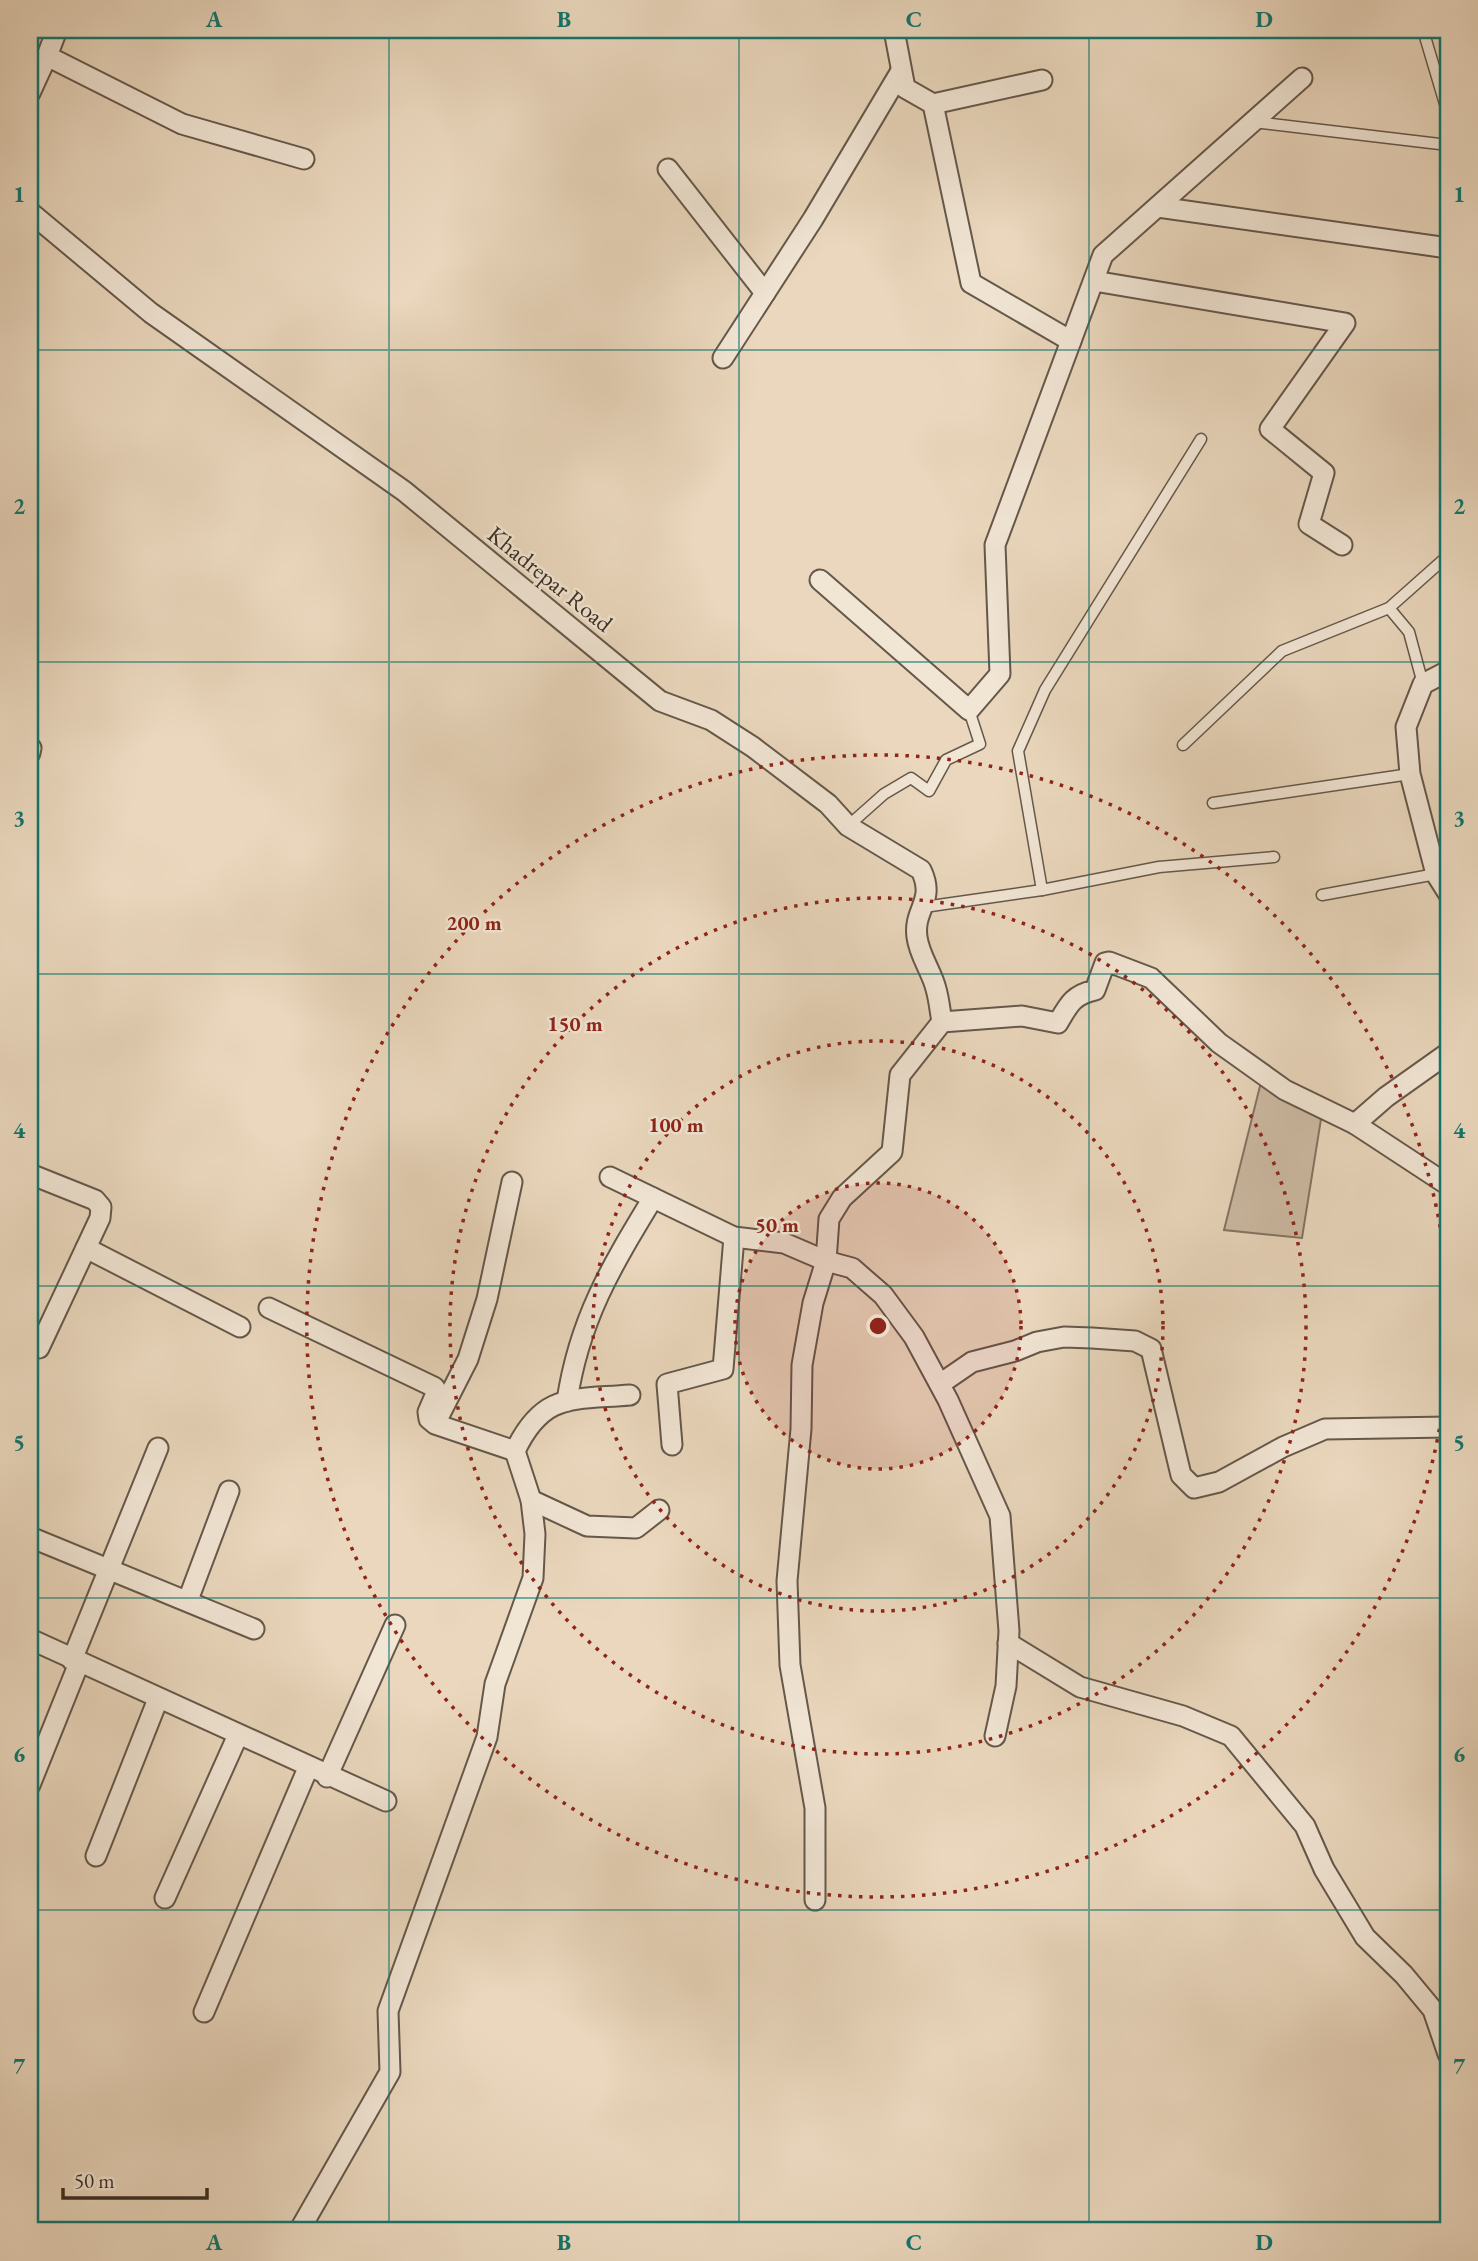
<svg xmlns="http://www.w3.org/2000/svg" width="1478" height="2261" viewBox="0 0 1478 2261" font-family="'EB Garamond',serif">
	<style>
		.green { fill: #ccbaa3; stroke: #827463; stroke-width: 2 }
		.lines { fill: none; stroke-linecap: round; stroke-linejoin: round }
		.lane-casing { stroke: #65584a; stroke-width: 13 }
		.street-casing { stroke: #65584a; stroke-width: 23 }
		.lane { stroke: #f1e5d4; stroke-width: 10 }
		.street { stroke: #f1e5d4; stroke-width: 19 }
		.grid { fill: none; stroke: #0f766e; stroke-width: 2; stroke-opacity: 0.55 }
		.ring { fill: none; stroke: #8f2418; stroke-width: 3.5; stroke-dasharray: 3.5 7 }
		.labels { text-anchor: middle; stroke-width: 5; stroke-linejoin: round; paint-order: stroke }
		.street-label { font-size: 24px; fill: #392e23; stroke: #f1e5d4 }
		.centre { fill: #8f2418; stroke: #f1e5d4; stroke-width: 3.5 }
		.ring-label { font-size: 21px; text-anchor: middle; font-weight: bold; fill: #8f2418; stroke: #f1e5d4; stroke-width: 5; stroke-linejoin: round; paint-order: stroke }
		.neatline { fill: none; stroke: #0f766e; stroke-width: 2.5 }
		.grid-label { font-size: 23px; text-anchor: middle; font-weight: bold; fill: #0f766e }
	</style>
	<rect width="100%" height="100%" fill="#ead7bd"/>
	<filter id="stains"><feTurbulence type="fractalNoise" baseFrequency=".00286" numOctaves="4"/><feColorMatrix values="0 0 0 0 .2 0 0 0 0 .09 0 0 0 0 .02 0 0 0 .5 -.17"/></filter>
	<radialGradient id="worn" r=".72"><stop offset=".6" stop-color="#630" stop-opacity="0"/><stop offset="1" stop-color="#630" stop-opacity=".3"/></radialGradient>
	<path class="green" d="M1261,1082L1321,1119L1302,1238L1224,1230Z"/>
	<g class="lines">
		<defs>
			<g id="lane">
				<path d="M1423,30L1448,114"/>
				<path d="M1254,122L1448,145"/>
				<path d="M1389,608L1409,632L1423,684"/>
				<path d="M1183,745L1282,651L1389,608L1443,560"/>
				<path d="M1213,803L1410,774"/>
				<path d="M848,826L884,794L911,778L929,791L946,760L980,744L969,710"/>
				<path d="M1042,890L1018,751L1045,690L1201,439"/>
				<path d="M1322,895L1436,874"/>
				<path d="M924,907L1042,890L1159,867L1274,857"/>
			</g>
			<g id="street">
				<path d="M57,30L47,56L182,124L304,159"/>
				<path d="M894,30L905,88L933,104L971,283L1071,341"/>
				<path d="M30,93L47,56"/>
				<path d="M933,104L1042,80"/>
				<path d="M668,169L765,293"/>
				<path d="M1158,207L1448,248"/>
				<path d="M30,212L151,313L404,491L660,701L711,720L753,747L828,804L848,826L921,870C936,901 913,909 917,937C919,955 932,972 936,989C939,999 940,1011 942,1022"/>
				<path d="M1094,281L1345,323L1270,429L1324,473L1309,524L1342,545"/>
				<path d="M723,358L813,219L901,71"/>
				<path d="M820,580L969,710L1000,674L995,545L1103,255L1302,78"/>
				<path d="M1448,671L1423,684L1406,727L1410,774L1436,874L1448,893"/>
				<path d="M30,753L31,748"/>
				<path d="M1355,1124L1386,1097L1448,1053"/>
				<path d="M30,1174L95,1200L101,1207L100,1218L39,1348"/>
				<path d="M610,1177L734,1237L784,1243L826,1261L852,1268L883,1295L914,1337L948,1400L1000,1516L1009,1631L1006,1686L995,1736"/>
				<path d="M86,1248L240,1327"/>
				<path d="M269,1308L434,1387L437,1391L428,1412L429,1419L435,1424L515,1451"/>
				<path d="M940,1384L972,1362L1015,1351L1037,1342L1064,1337L1092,1338L1135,1341L1151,1349L1181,1475L1194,1488L1219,1482L1283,1447L1325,1429L1448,1427"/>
				<path d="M567,1401C579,1320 611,1267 653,1198"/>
				<path d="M439,1416L468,1359L487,1299L512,1182"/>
				<path d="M672,1445L667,1384L723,1369L734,1237"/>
				<path d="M531,1500L587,1526L636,1528L659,1510"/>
				<path d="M30,1537L254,1629"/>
				<path d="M188,1600L229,1491"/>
				<path d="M30,1639L386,1801"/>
				<path d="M1008,1643L1080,1687L1183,1716L1231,1736L1305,1826L1324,1869L1365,1937L1404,1975L1433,2010L1448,2054"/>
				<path d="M72,1660L158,1448"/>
				<path d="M327,1777L395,1625"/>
				<path d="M30,1785L79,1663"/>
				<path d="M96,1856L158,1699"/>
				<path d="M165,1898L238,1735"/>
				<path d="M815,1900V1808L790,1665L787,1581L801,1429L802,1365L813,1303L826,1261L829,1219L842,1198L892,1152L900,1075L942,1022L1022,1016L1058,1023C1069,1004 1073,995 1095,990L1105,963L1109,962L1151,978L1219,1043L1285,1090L1355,1124L1448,1185"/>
				<path d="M204,2012L308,1768"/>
				<path d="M299,2231L390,2072L388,2011L487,1737L495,1684L533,1578L535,1534L531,1500L515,1451C543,1392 572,1400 630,1395"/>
			</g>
		</defs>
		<use href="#lane" class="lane-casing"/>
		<use href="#street" class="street-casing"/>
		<use href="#lane" class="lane"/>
		<use href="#street" class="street"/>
	</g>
	<path class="grid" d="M389,30V2231M739,30V2231M1089,30V2231M30,350H1448M30,662H1448M30,974H1448M30,1286H1448M30,1598H1448M30,1910H1448"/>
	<circle cx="878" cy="1326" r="143" fill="#8f2418" fill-opacity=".12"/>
	<g class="ring">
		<circle cx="878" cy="1326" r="143"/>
		<circle cx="878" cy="1326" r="285"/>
		<circle cx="878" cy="1326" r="428"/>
		<path d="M1448 1356A571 571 0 1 1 1448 1296"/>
	</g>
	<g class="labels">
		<g class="street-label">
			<text transform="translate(550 579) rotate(39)" y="8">Khadrepar Road</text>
		</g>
	</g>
	<circle cx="878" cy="1326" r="10" class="centre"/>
	<g class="ring-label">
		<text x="474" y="930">200 m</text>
		<text x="575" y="1031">150 m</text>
		<text x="676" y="1132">100 m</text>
		<text x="777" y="1232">50 m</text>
	</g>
	<rect width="1478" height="2261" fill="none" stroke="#ead7bd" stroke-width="77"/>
	<path d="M63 2188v10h144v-10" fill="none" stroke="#392e23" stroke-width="3.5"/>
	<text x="74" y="2188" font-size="21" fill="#392e23" stroke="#f1e5d4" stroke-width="5" paint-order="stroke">50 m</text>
	<rect x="38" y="38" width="1402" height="2184" class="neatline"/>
	<g class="grid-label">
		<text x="214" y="27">A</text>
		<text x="564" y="27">B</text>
		<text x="914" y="27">C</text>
		<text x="1264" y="27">D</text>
		<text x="19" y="202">1</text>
		<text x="1459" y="202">1</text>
		<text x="19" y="514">2</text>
		<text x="1459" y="514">2</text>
		<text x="19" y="826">3</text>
		<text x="1459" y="826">3</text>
		<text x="19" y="1138">4</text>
		<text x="1459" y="1138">4</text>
		<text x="19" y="1450">5</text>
		<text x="1459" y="1450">5</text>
		<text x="19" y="1762">6</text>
		<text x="1459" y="1762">6</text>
		<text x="19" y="2074">7</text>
		<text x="1459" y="2074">7</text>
		<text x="214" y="2250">A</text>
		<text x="564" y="2250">B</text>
		<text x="914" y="2250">C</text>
		<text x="1264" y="2250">D</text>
	</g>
	<rect width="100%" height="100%" filter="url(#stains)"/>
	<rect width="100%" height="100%" fill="url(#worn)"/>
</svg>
